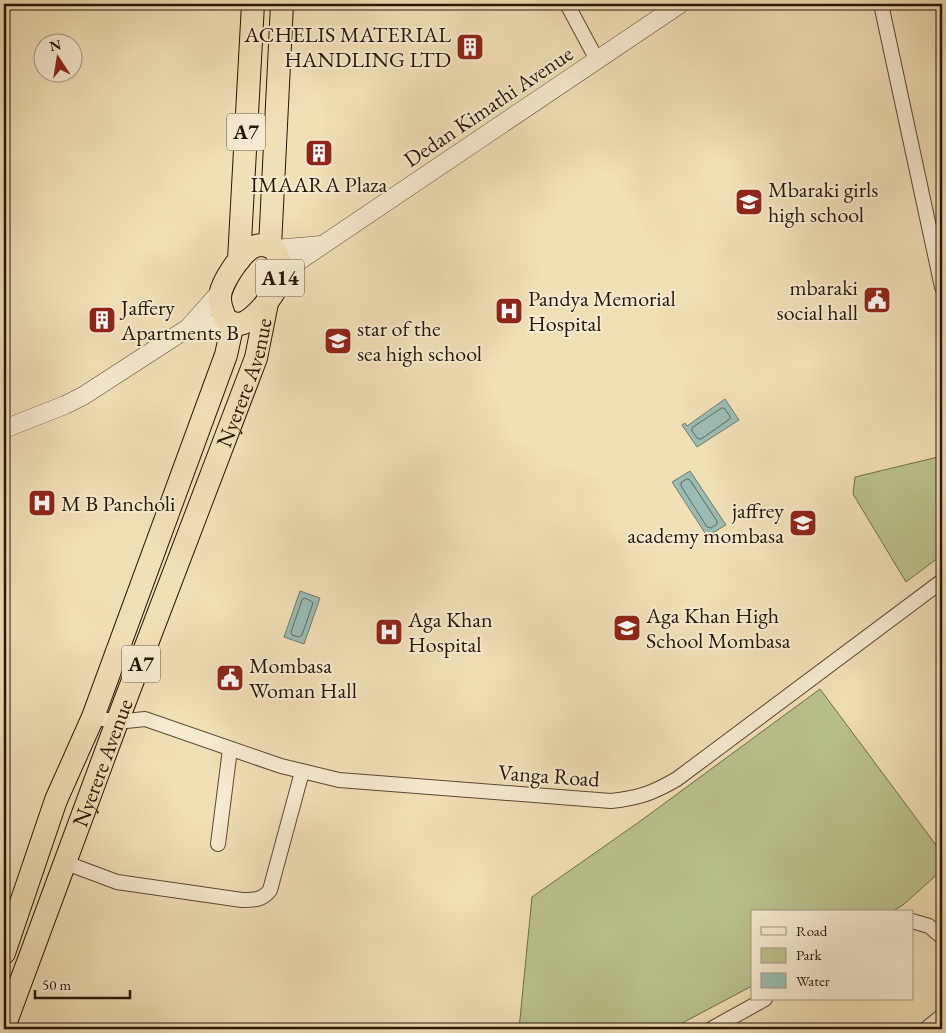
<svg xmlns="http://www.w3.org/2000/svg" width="946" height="1033" viewBox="0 0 946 1033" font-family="'EB Garamond',serif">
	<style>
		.green { fill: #bac28e; stroke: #706c4a }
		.water { fill: #9bbcb4; stroke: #6d796e }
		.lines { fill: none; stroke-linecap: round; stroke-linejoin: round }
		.shore { stroke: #61685c; stroke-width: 1 }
		.minor-casing { stroke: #5a4831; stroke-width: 16 }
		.tertiary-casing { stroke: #5a4831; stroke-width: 19 }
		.trunk-casing { stroke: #271505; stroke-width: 24 }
		.minor { stroke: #f6ead0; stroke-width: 14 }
		.tertiary { stroke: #f6ead0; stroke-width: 18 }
		.trunk { stroke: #f1dfb6; stroke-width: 22 }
		.labels { text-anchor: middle; stroke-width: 4; stroke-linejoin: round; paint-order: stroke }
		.shield { fill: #f6ead0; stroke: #655542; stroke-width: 1 }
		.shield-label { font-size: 21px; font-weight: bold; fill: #271505 }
		.poi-label { font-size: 22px; fill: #271505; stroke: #f6ead0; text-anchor: start }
		.street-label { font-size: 22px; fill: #271505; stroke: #f6ead0 }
	</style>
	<rect width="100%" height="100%" fill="#f1dfb6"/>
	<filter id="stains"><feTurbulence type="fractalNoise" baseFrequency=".004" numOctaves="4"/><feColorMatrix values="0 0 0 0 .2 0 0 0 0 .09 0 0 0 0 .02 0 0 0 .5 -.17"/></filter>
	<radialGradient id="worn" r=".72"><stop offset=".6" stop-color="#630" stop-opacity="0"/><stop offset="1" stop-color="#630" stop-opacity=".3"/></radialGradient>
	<g class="green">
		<path d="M942,456V555L906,582L853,494L855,477Z"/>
		<path d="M820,689L942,853V870L903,905L891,912H752V986L671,1029H519L532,897L639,822Z"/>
	</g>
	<g class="water">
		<path d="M725,399L739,420L697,447L682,425L685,423L687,426Z"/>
		<path d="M690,471L726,525L707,536L672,482Z"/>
		<path d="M300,591L320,598L304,644L284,637Z"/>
	</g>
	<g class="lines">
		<g class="shore">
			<path d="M722,408H724L730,416V419L701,439H698L692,431V428Z"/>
			<path d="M687,479L690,480L717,521V524L711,528L707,527L681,486V483Z"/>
			<path d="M305,598L311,601L313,603L302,635L299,637L292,635L291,632L302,600Z"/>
		</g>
		<defs>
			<g id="minor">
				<path d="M567,4L597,60"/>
				<path d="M881,4L942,287"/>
				<path d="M93,717L117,722L145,719L281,766L339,780L611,801C639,798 653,793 677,779L942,581"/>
				<path d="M218,844L230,749"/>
				<path d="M66,863L117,882L242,900C254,900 263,900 270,890L302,772"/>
				<path d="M912,921L929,926L942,937"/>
				<path d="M711,1029L765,999"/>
				<path d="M926,1029L942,1016"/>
			</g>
			<g id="tertiary">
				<path d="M275,249L321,245"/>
				<path d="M281,273L680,4"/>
				<path d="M188,328L227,322"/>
				<path d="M4,429L65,405L83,396L188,328L221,291"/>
			</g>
			<g id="trunk">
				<path d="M265,245L275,249C278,257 281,264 281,272C281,288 255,322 239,324C235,324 231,323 227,322C224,315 220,307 220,299C219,285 241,253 253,247C257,245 261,245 265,245Z"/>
				<path d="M270,246L282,4"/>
				<path d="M239,260L253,4"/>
				<path d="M4,953L56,800L93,717L226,355L233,323"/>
				<path id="s1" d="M4,1027L117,722L256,358L268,298"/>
			</g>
		</defs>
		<use href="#minor" class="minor-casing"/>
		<use href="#tertiary" class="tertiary-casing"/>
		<use href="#trunk" class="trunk-casing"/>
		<use href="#minor" class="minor"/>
		<use href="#tertiary" class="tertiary"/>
		<use href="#trunk" class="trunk"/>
	</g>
	<defs>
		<symbol id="building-square" viewBox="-11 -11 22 22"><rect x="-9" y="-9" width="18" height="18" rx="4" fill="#8f2418" stroke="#f6ead0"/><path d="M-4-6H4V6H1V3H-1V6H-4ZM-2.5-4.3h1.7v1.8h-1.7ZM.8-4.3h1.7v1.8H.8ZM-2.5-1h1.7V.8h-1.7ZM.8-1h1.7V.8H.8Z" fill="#fff"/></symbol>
		<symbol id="school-square" viewBox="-11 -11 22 22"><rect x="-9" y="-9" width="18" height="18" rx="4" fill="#8f2418" stroke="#f6ead0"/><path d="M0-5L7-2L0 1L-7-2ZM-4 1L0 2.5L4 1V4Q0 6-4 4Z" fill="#fff"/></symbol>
		<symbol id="civic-square" viewBox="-11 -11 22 22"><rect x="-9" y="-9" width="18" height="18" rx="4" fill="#8f2418" stroke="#f6ead0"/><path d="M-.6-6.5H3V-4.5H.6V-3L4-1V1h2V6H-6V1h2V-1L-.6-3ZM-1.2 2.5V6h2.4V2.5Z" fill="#fff"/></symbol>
		<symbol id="hospital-square" viewBox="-11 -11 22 22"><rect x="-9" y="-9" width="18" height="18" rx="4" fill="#8f2418" stroke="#f6ead0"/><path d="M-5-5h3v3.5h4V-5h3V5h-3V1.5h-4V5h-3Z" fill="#fff"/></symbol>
	</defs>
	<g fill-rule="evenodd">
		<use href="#building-square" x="454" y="31" width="32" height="32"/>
		<use href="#building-square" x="303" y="137" width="32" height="32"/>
		<use href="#school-square" x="733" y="186" width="32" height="32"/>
		<use href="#civic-square" x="861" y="284" width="32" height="32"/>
		<use href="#hospital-square" x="493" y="295" width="32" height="32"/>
		<use href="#building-square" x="86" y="304" width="32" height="32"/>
		<use href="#school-square" x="322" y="325" width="32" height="32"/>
		<use href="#hospital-square" x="26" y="487" width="32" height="32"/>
		<use href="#school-square" x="787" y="507" width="32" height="32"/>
		<use href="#school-square" x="611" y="612" width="32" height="32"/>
		<use href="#hospital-square" x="373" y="616" width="32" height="32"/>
		<use href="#civic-square" x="214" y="662" width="32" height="32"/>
	</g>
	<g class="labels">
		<g class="shield">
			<rect x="227" y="113.5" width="38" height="37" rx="4"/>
			<rect x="256" y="259.5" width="48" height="37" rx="4"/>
			<rect x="122" y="645.5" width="38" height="37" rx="4"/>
		</g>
		<g class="shield-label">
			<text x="246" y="139">A7</text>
			<text x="280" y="285">A14</text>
			<text x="141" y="671">A7</text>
		</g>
		<g class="poi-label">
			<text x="451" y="42" text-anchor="end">ACHELIS MATERIAL<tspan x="451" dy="25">HANDLING LTD</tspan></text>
			<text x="319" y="192" text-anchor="middle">IMAARA Plaza</text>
			<text x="768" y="197">Mbaraki girls<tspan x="768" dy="25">high school</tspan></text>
			<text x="858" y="295" text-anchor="end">mbaraki<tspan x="858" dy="25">social hall</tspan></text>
			<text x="528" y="306">Pandya Memorial<tspan x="528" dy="25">Hospital</tspan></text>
			<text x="121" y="315">Jaffery<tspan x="121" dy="25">Apartments B</tspan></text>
			<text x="357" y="336">star of the<tspan x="357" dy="25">sea high school</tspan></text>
			<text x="61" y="511">M B Pancholi</text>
			<text x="784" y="518" text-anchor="end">jaffrey<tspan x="784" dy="25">academy mombasa</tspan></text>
			<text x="646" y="623">Aga Khan High<tspan x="646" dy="25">School Mombasa</tspan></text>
			<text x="408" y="627">Aga Khan<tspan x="408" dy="25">Hospital</tspan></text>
			<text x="249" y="673">Mombasa<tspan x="249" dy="25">Woman Hall</tspan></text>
		</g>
		<g class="street-label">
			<text transform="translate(488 106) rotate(-34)" y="8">Dedan Kimathi Avenue</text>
			<text dy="8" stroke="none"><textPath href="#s1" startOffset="688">Nyerere Avenue</textPath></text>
			<text dy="8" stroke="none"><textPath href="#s1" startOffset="282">Nyerere Avenue</textPath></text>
			<text transform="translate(549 775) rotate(4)" y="8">Vanga Road</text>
		</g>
	</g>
	<rect width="946" height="1033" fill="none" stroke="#f1dfb6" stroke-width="20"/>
	<rect x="5" y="5" width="936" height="1023" fill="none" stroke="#271505" stroke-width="2.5"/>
	<rect x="10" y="10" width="926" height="1013" fill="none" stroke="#271505"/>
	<rect x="751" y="910" width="162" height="90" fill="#f6ead0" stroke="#a3957f"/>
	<rect x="761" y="927" width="25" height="8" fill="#f6ead0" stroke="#a3957f"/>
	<text x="796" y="936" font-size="15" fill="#271505">Road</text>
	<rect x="761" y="948" width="25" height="15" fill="#bac28e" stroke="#a3957f"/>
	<text x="796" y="960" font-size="15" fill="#271505">Park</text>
	<rect x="761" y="973" width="25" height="15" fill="#9bbcb4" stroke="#a3957f"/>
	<text x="796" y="986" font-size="15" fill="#271505">Water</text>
	<g transform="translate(58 58) rotate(348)"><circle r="24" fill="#f6ead0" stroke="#a3957f"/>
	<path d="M0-4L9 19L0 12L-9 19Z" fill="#8f2418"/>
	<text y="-8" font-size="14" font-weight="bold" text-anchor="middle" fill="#271505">N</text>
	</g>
	<path d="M35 990v8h95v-8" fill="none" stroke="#271505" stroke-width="2.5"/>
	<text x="42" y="990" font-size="15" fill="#271505" stroke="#f6ead0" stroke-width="4" paint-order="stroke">50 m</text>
	<rect width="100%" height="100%" filter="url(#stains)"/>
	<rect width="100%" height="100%" fill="url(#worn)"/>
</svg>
